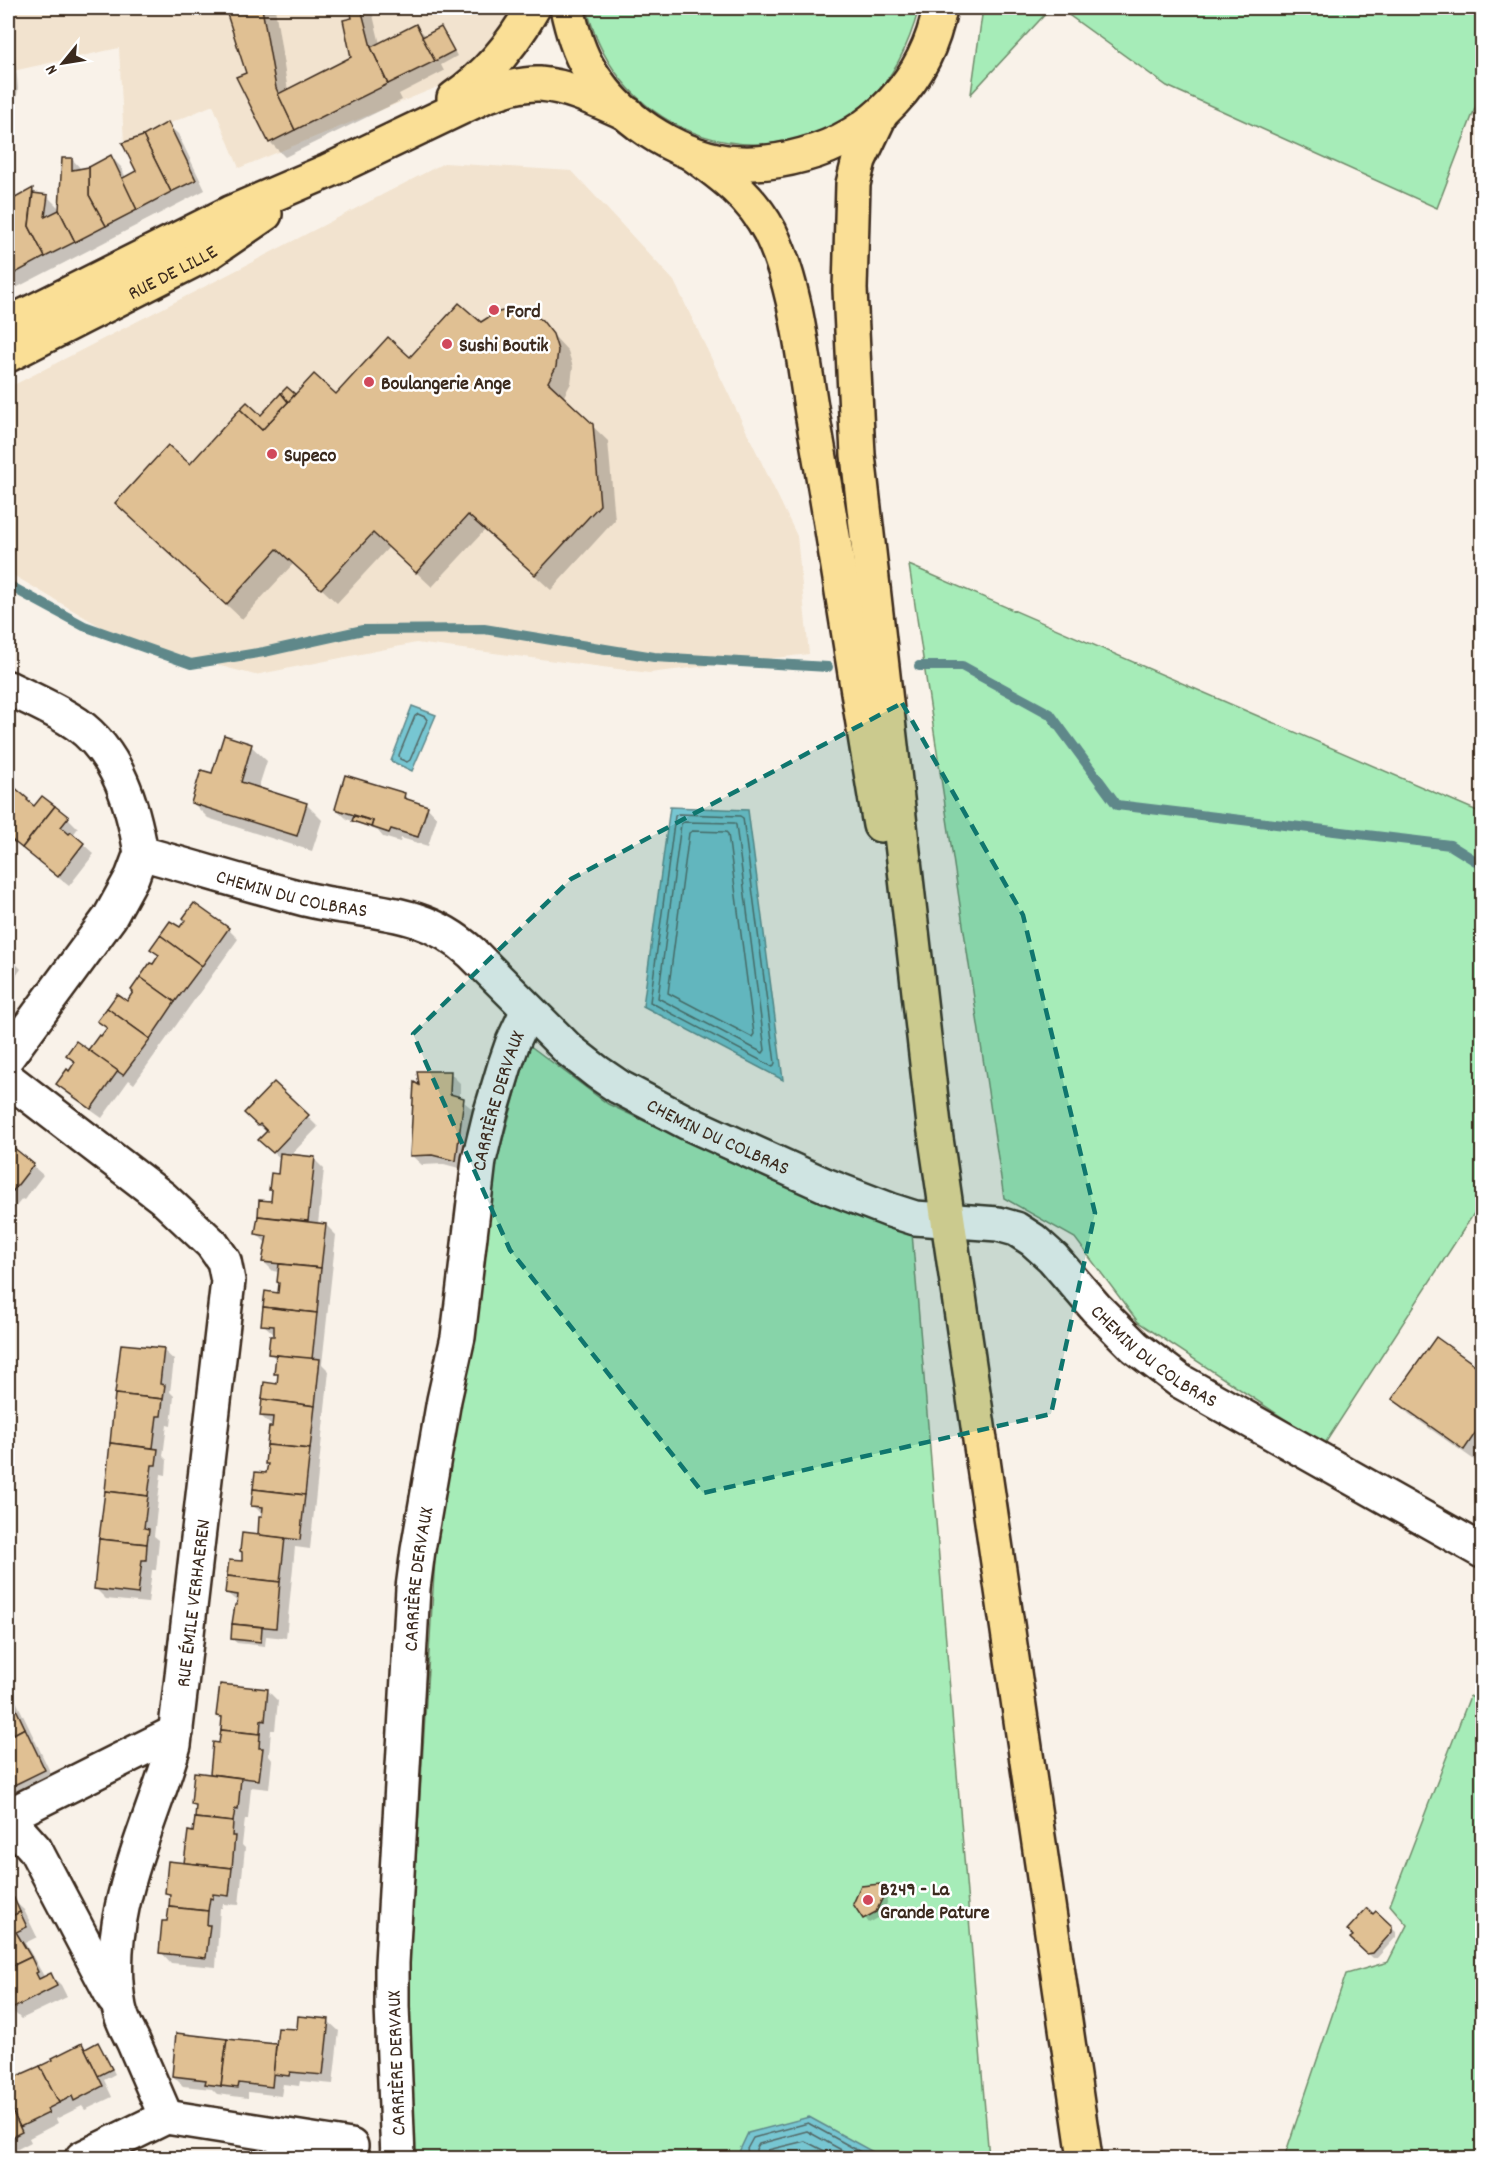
<svg xmlns="http://www.w3.org/2000/svg" width="1490" height="2166" viewBox="0 0 1490 2166" font-family="Dekko,sans-serif">
	<style>
		.built { fill: #f2e3cf }
		.green { fill: #a6ecb8; stroke: #708b6b; stroke-width: 1.5 }
		.water { fill: #77c6d2; stroke: #5f888a; stroke-width: 1.5 }
		.shadow { fill: #0003 }
		.lines { fill: none; stroke-linecap: round; stroke-linejoin: round }
		.shore { stroke: #536866; stroke-width: 1.5 }
		.stream { stroke: #5f888a; stroke-width: 10 }
		.building { fill: #e0c093; stroke: #3b2a1e; stroke-width: 1.5 }
		.minor-casing { stroke: #3b2a1e; stroke-width: 38 }
		.major-casing { stroke: #3b2a1e; stroke-width: 38 }
		.minor { stroke: #fff; stroke-width: 33 }
		.major { stroke: #fadf96; stroke-width: 33 }
		.marked { fill: #0f766e; fill-opacity: 0.2; stroke: #0f766e; stroke-width: 4.5; stroke-dasharray: 12 8; stroke-linejoin: round }
		.poi-dot { fill: #d1495b; stroke: #fff; stroke-width: 2 }
		.labels { text-anchor: middle; stroke-width: 5; stroke-linejoin: round; paint-order: stroke }
		.street-label { font-size: 20px; fill: #3b2a1e; stroke: #fff }
		.poi-label { font-size: 20px; font-weight: bold; fill: #3b2a1e; stroke: #fff; text-anchor: start }
	</style>
	<rect width="100%" height="100%" fill="#f9f2e9"/>
	<filter id="ink" filterUnits="userSpaceOnUse"><feTurbulence type="fractalNoise" baseFrequency=".0167" numOctaves="2"/><feDisplacementMap in="SourceGraphic" scale="12" xChannelSelector="R" yChannelSelector="G"/><feConvolveMatrix kernelMatrix="1 2 1 2 8 2 1 2 1" color-interpolation-filters="sRGB"/></filter>
	<g filter="url(#ink)">
		<g class="built">
			<path d="M8,8H511L513,24L445,84L239,168L213,105L124,143L119,48L8,72Z"/>
			<path d="M444,163L572,171L674,281L797,536L809,654L649,673L416,643L255,675L125,641L8,572V388Z"/>
		</g>
		<g class="green">
			<path d="M587,8H919C910,41 896,75 870,99C771,189 616,137 587,8Z"/>
			<path d="M983,8H1051L971,94Z"/>
			<path d="M1059,8H1482V90L1437,208L1167,86Z"/>
			<path d="M909,565L1482,813V1201L1324,1445L1138,1322L1075,1238L1004,1198Z"/>
			<path d="M529,1045L608,1104L772,1181L912,1233L989,2158H407L406,2016L437,1527L487,1197Z"/>
			<path d="M1470,1696L1482,1703V2158H1284L1346,1974L1388,1962L1407,1925L1390,1905Z"/>
		</g>
		<g class="water">
			<path d="M412,706L436,715L412,771L391,761Z"/>
			<path d="M670,807L748,810L783,1080L643,1006Z"/>
			<path d="M809,2117L875,2153L873,2158H746L739,2152L748,2133Z"/>
		</g>
		<g class="shadow">
			<path d="M8,8H11L18,89L10,134L8,135Z"/>
			<path d="M226,8H275L288,91L353,58L354,19L351,8H368L372,11L380,44L416,26L426,36L441,29L445,33L457,56L441,65L444,71L399,94L402,100L285,157L270,142Z"/>
			<path d="M167,124L178,134L205,190L8,292V204L33,190L38,195L47,196L60,209L72,159L82,170L90,168L111,157L121,167L126,178L138,172L143,137Z"/>
			<path d="M541,322L568,351L573,367L571,383L563,398L608,441L615,520L551,590L485,530L432,587L389,547L337,603L294,563L242,619L132,518L190,466L261,417L287,389L295,397H336L481,324Z"/>
			<path d="M251,746L267,761L258,789L306,804L322,820L312,851L208,818L193,803L213,775Z"/>
			<path d="M13,789L35,807L68,818L78,828L73,835L94,854L69,886L8,838V795Z"/>
			<path d="M404,795L412,803L427,807L437,818L428,846L401,838L400,842L383,837L378,831L347,819L336,809Z"/>
			<path d="M180,929H228L238,939L134,1084L129,1080L102,1118L68,1094L58,1084L76,1063L68,1055L88,1052L101,1038L107,1030L99,1021L127,1003L160,957L152,949Z"/>
			<path d="M8,956L21,969L8,987Z"/>
			<path d="M450,1073L460,1083V1099L474,1110L466,1170L444,1164L422,1165L411,1155L420,1088Z"/>
			<path d="M274,1084L318,1127L290,1156L314,1159L324,1169L318,1224L326,1225L336,1235L322,1364L329,1371L310,1549L295,1547L286,1638L266,1636L265,1646L237,1643L232,1639L236,1606L239,1603L227,1593L259,1536L264,1516L253,1505L268,1475L269,1466L266,1463L275,1429L261,1416L278,1386L279,1377L276,1373L277,1360L270,1353L275,1335L263,1324L280,1295L279,1272L273,1271L263,1261L265,1248H267V1244L257,1234L261,1202L272,1203L273,1192L271,1189L279,1175L281,1159L271,1150L267,1133L247,1113Z"/>
			<path d="M8,1145L43,1175L24,1200L22,1199L14,1209L9,1205L8,1208Z"/>
			<path d="M1436,1339L1482,1372V1460L1480,1464L1409,1414L1394,1399Z"/>
			<path d="M122,1346L163,1350L174,1360L170,1392L174,1396L171,1426L167,1425L163,1456L167,1460L166,1475L161,1474L154,1536L159,1540L156,1570H152L148,1603L106,1599L96,1589Z"/>
			<path d="M8,1684L54,1780L18,1798L8,1788Z"/>
			<path d="M268,1691L278,1701L275,1730H271L269,1756L272,1760L269,1789L251,1787L248,1819H245L242,1845L245,1848L239,1905L223,1904L222,1908H220L216,1967L171,1963L161,1952L169,1923L171,1897L167,1893L186,1865L195,1833L198,1809L193,1804L212,1776L215,1744L220,1745L223,1720L218,1715Z"/>
			<path d="M879,1885L886,1892L887,1903L880,1917L869,1923L855,1904Z"/>
			<path d="M13,1900L24,1910L37,1937L25,1943L45,1978L51,1975L61,1985L67,1997L21,2019L11,2009L8,2002V1902Z"/>
			<path d="M1376,1913L1396,1932V1937L1377,1958H1373L1352,1938Z"/>
			<path d="M328,2021L339,2031L333,2084L300,2081L299,2086L283,2084L281,2096L248,2092V2098L217,2094L212,2089L183,2086L173,2076L177,2035L277,2046L298,2031Z"/>
			<path d="M98,2044L102,2049L115,2074L104,2080L112,2097L85,2110L82,2106L56,2119L58,2123L29,2138L31,2142L8,2154V2082L56,2060L81,2045L86,2050Z"/>
		</g>
		<g class="lines">
			<g class="shore">
				<path d="M418,714L425,717L427,720L410,760L407,762L400,759L399,755L415,716Z"/>
				<path d="M678,814L740,816L743,818L775,1063L773,1067L650,1002L675,816Z"/>
				<path d="M684,822L734,823L736,825L765,1050L763,1053L658,998L681,824Z"/>
				<path d="M692,831L726,832L728,834L754,1034L752,1037L668,993L689,833Z"/>
				<path d="M750,2158L747,2149L753,2138L808,2123L866,2155L868,2158"/>
				<path d="M757,2158L756,2149L759,2144L807,2131L856,2158"/>
				<path d="M766,2158L768,2150L805,2141L838,2158"/>
			</g>
			<g class="stream">
				<path d="M8,585L84,626L191,664L264,652L363,630L484,629L654,657L828,667"/>
				<path d="M919,666H962L1050,714L1117,805L1450,845L1482,865"/>
			</g>
		</g>
		<g class="building">
			<path d="M225,8H262L276,88L295,130L269,143L236,77L246,73Z"/>
			<path d="M350,8H361L371,47L388,84L295,130L278,94L351,57L343,20L352,18Z"/>
			<path d="M416,24L435,61L388,84L371,47Z"/>
			<path d="M441,27L454,51L435,61L422,37Z"/>
			<path d="M168,122L196,180L171,192L143,136Z"/>
			<path d="M143,136L171,192L137,210L121,179L136,171L122,143Z"/>
			<path d="M111,155L137,210L106,226L89,195V167Z"/>
			<path d="M62,158H72V170L89,167V195L106,226L75,242L59,210Z"/>
			<path d="M33,188L29,226L45,257L8,277V202Z"/>
			<path d="M33,193L48,195L45,217L59,210L75,242L45,257L29,226Z"/>
			<path d="M459,303L481,322L495,313L511,309L528,312L542,320L553,334L558,350L556,367L548,382L593,424L600,505L535,575L468,515L416,573L373,533L321,589L277,549L226,605L115,503L168,445L190,464L240,409L262,430L314,374L336,394L388,337L410,357Z"/>
			<path d="M287,387L295,394L288,402L281,393Z"/>
			<path d="M281,393L288,402L262,430L240,409L247,402L261,415Z"/>
			<path d="M224,735L252,744L241,782L307,803L297,836L191,803L201,770L212,773Z"/>
			<path d="M345,775L405,793L404,798L428,806L418,837L391,829L389,833L371,827L373,821L335,809Z"/>
			<path d="M13,786L28,799L27,800L34,806L42,796L55,806L22,848L8,837V793Z"/>
			<path d="M55,806L69,817L61,827L69,834L71,832L84,843L58,877L22,848Z"/>
			<path d="M354,816L373,821L371,827L352,821Z"/>
			<path d="M194,903L229,928L202,966L160,935L170,921L180,927L185,920L183,918Z"/>
			<path d="M160,935L202,966L175,1002L140,977L150,963L153,964L159,955L150,949Z"/>
			<path d="M140,977L175,1002L150,1039L107,1008L117,994L127,1001L133,992L131,990Z"/>
			<path d="M107,1008L150,1039L123,1075L88,1050L99,1035L101,1036L107,1028L97,1021Z"/>
			<path d="M76,1041L118,1071L91,1109L56,1084L67,1069L69,1071L75,1062L66,1055Z"/>
			<path d="M417,1071H451L450,1094L464,1098L456,1161L432,1155L410,1156L414,1082L419,1085Z"/>
			<path d="M274,1082L309,1115L273,1153L258,1140L267,1131L260,1124L258,1126L244,1113Z"/>
			<path d="M8,1143L34,1164L13,1191L11,1190L8,1194Z"/>
			<path d="M280,1153L315,1157L308,1221L258,1216L259,1200L271,1201L272,1190H269L271,1173L278,1174Z"/>
			<path d="M258,1216L326,1224L321,1268L262,1262L267,1236L255,1234Z"/>
			<path d="M279,1264L321,1268L317,1313L263,1307L265,1291L278,1293L279,1283L277,1282Z"/>
			<path d="M263,1307L317,1313L312,1359L268,1354L270,1336H274V1326L261,1325Z"/>
			<path d="M1436,1337L1482,1370V1423L1464,1450L1392,1399Z"/>
			<path d="M121,1344L164,1348L160,1384L165,1385L163,1399L115,1394Z"/>
			<path d="M276,1355L320,1359L315,1406L262,1399L264,1382L277,1384L278,1374H274Z"/>
			<path d="M115,1394L163,1399L161,1416H157L153,1448L110,1443Z"/>
			<path d="M262,1399L315,1406L310,1449L267,1445L269,1427H272L273,1417L260,1416Z"/>
			<path d="M110,1443L158,1449L156,1465H152L148,1496L105,1491Z"/>
			<path d="M267,1445L310,1449L305,1495L253,1489L255,1472L266,1473L268,1464H265Z"/>
			<path d="M253,1489L305,1495L300,1540L258,1535L259,1517H262L263,1507L251,1506Z"/>
			<path d="M105,1491L148,1496L144,1528L149,1529L147,1544L99,1539Z"/>
			<path d="M242,1533L285,1538L280,1582L227,1576L229,1560L242,1561V1552L240,1551Z"/>
			<path d="M99,1539L147,1544L146,1560H142L138,1594L94,1589Z"/>
			<path d="M227,1576L280,1582L276,1628L232,1624L235,1605H237L238,1595L225,1593Z"/>
			<path d="M232,1624L262,1627L261,1642L231,1639Z"/>
			<path d="M220,1684L268,1689L265,1721L261,1720L260,1734L221,1730L222,1717L216,1716Z"/>
			<path d="M8,1692L25,1728L8,1737Z"/>
			<path d="M25,1728L45,1770L8,1788V1737Z"/>
			<path d="M221,1730L260,1734L259,1748H263L259,1780L210,1774L213,1742L219,1743Z"/>
			<path d="M194,1772L241,1778L238,1810L235,1809L233,1822L195,1818L196,1805L191,1804Z"/>
			<path d="M195,1818L233,1822L232,1836H235L232,1868L184,1863L188,1831L193,1832Z"/>
			<path d="M168,1861L232,1868L229,1896L213,1894V1899L210,1898L208,1911L169,1907L170,1894L165,1893Z"/>
			<path d="M880,1884L883,1897L876,1912L863,1919L853,1904L861,1886Z"/>
			<path d="M14,1898L20,1912L8,1918V1901Z"/>
			<path d="M169,1907L208,1911L207,1925H210L206,1958L159,1953L162,1921H167Z"/>
			<path d="M1367,1908L1373,1914L1376,1911L1392,1926V1932L1373,1953L1367,1954L1350,1938L1353,1936L1347,1930Z"/>
			<path d="M20,1912L27,1927L16,1932L31,1957L8,1968V1918Z"/>
			<path d="M31,1957L38,1972L36,1973L39,1979L51,1973L57,1986L10,2010L8,2005V1968Z"/>
			<path d="M298,2016L329,2019L323,2075L290,2072L289,2076L273,2074L278,2028L297,2029Z"/>
			<path d="M176,2033L227,2039L221,2086L205,2084L206,2080L172,2076Z"/>
			<path d="M227,2039L276,2044L272,2087L239,2083L238,2088L221,2086Z"/>
			<path d="M98,2042L112,2069L98,2076L85,2049Z"/>
			<path d="M82,2043L103,2086L74,2101L72,2096L59,2103L40,2066L53,2060L52,2058Z"/>
			<path d="M40,2066L59,2103L47,2109L49,2113L20,2127L8,2102V2080Z"/>
			<path d="M8,2102L22,2132L8,2139Z"/>
		</g>
		<g class="lines">
			<defs>
				<g id="minor">
					<path id="s1" d="M8,688C31,699 55,709 77,724C118,753 133,806 141,853C196,868 250,885 305,899C367,914 421,906 472,953L569,1050L597,1072L619,1087L686,1122L825,1185L890,1210L915,1218L998,1224L1016,1229L1033,1240L1053,1258L1096,1308L1135,1347L1180,1381L1482,1551"/>
					<path d="M8,1056L110,917L132,877L141,853"/>
					<path d="M8,1079L163,1198L212,1244L224,1261L228,1281L174,1745C149,1831 102,1915 119,2007C121,2019 128,2031 133,2041C144,2066 155,2092 166,2117L82,2158"/>
					<path d="M8,1816L176,1732"/>
					<path d="M8,1819L35,1849L114,1999"/>
					<path d="M166,2117L351,2146"/>
					<path id="s2" d="M398,2158L392,2006V1963L413,1588L418,1550L444,1400L458,1337L479,1160L490,1115L505,1065L513,1042L528,1010"/>
				</g>
				<g id="major">
					<path d="M567,8C572,30 578,52 590,71C619,118 672,153 726,162C752,165 778,162 803,155C874,136 927,80 940,8"/>
					<path d="M454,98C489,74 513,44 533,8"/>
					<path d="M880,116L859,160L853,184L850,289L858,455L934,1125L1085,2158"/>
					<path d="M691,153C722,175 752,197 770,232C797,288 802,353 812,413C837,550 856,688 880,825"/>
					<path d="M8,324L230,213L328,171L485,96C502,90 521,83 540,84C569,86 601,102 628,114"/>
					<path id="s3" d="M8,355L208,253L265,214"/>
				</g>
			</defs>
			<use href="#minor" class="minor-casing"/>
			<use href="#major" class="major-casing"/>
			<use href="#minor" class="minor"/>
			<use href="#major" class="major"/>
		</g>
	</g>
	<path class="marked" d="M902,703L1023,915L1095,1213L1051,1414L703,1493L510,1250L413,1034L571,879Z"/>
	<g class="poi-dot">
		<circle cx="494" cy="310" r="6"/>
		<circle cx="447" cy="344" r="6"/>
		<circle cx="369" cy="382" r="6"/>
		<circle cx="272" cy="454" r="6"/>
		<circle cx="868" cy="1900" r="6"/>
	</g>
	<g class="labels">
		<g class="street-label">
			<text dy="7" stroke="none"><textPath href="#s3" startOffset="184">RUE DE LILLE</textPath></text>
			<text dy="7" stroke="none"><textPath href="#s1" startOffset="382">CHEMIN DU COLBRAS</textPath></text>
			<text dy="7" stroke="none"><textPath href="#s2" startOffset="1066">CARRIÈRE DERVAUX</textPath></text>
			<text dy="7" stroke="none"><textPath href="#s1" startOffset="885">CHEMIN DU COLBRAS</textPath></text>
			<text dy="7" stroke="none"><textPath href="#s1" startOffset="1389">CHEMIN DU COLBRAS</textPath></text>
			<text dy="7" stroke="none"><textPath href="#s2" startOffset="580">CARRIÈRE DERVAUX</textPath></text>
			<text transform="translate(192 1603) rotate(-83)" y="7">RUE ÉMILE VERHAEREN</text>
			<text transform="translate(395 2063) rotate(-92)" y="7">CARRIÈRE DERVAUX</text>
		</g>
		<g class="poi-label">
			<text x="506" y="317">Ford</text>
			<text x="459" y="351">Sushi Boutik</text>
			<text x="381" y="389">Boulangerie Ange</text>
			<text x="284" y="461">Supeco</text>
			<text x="880" y="1895">B249 - La<tspan x="880" dy="23">Grande Pature</tspan></text>
		</g>
	</g>
	<rect width="1490" height="2166" fill="none" stroke="#fff" stroke-width="30"/>
	<rect x="15" y="15" width="1460" height="2136" fill="none" stroke="#3b2a1e" stroke-width="2" filter="url(#ink)"/>
	<g transform="translate(63 63) rotate(240)" stroke="#ffffff" stroke-width="4.5" paint-order="stroke">
	<path d="M0-4.5L10 22L0 15L-10 22Z" fill="#3b2a1e"/>
	<text y="-9" font-size="16" font-weight="bold" text-anchor="middle" fill="#3b2a1e">N</text>
	</g>
</svg>
